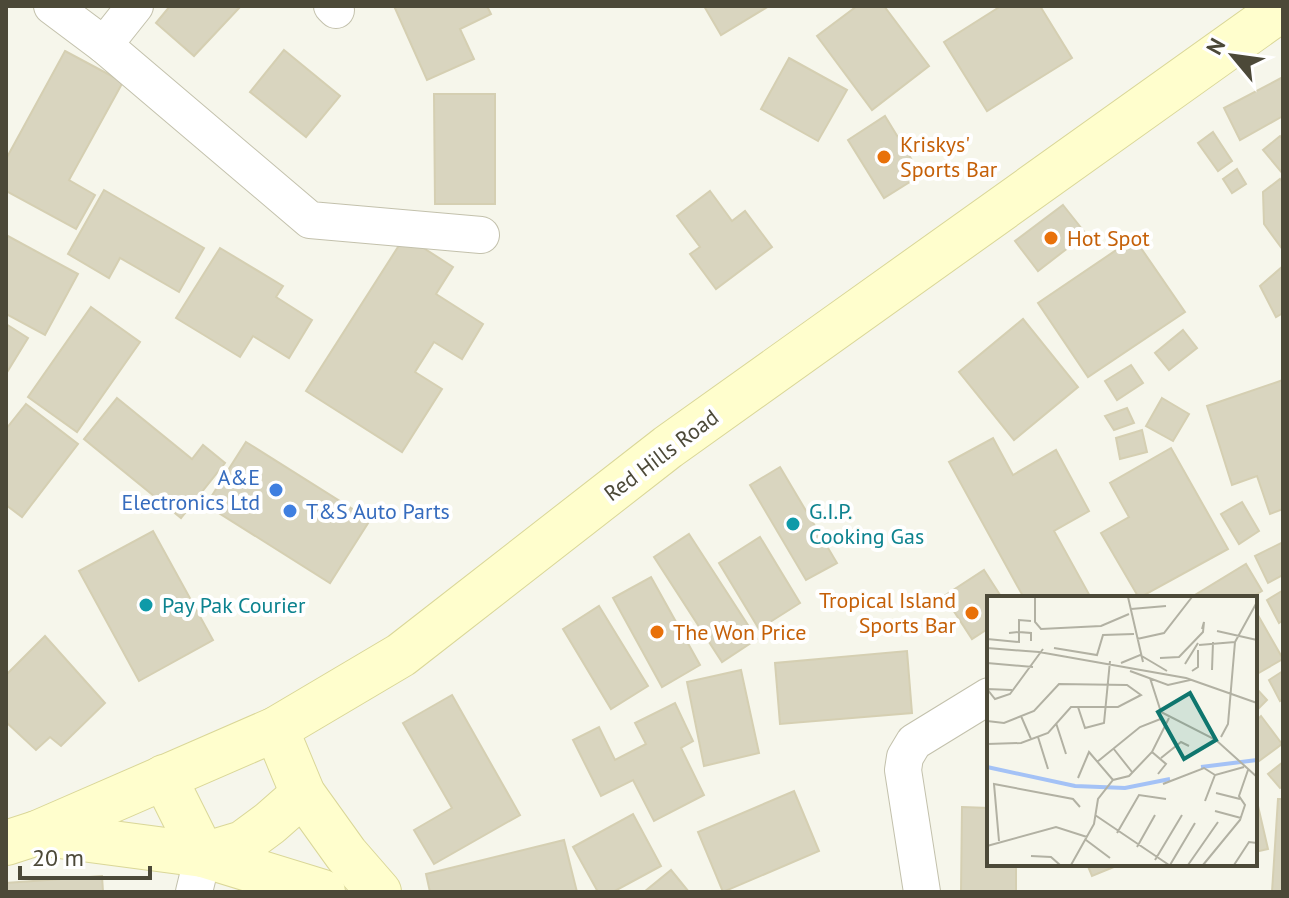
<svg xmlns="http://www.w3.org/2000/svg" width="1289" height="898" viewBox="0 0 1289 898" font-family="'PT Sans',sans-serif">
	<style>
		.building { fill: #d9d5bf; stroke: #d5cfb2; stroke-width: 2 }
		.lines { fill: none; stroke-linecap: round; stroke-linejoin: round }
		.minor-casing { stroke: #c3c1ac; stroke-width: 38 }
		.secondary-casing { stroke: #dad798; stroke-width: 46 }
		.minor { stroke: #fff; stroke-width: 36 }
		.secondary { stroke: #fffecd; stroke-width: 44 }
		.food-dot { fill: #e8710a; stroke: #fff; stroke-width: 3 }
		.shop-dot { fill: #3f7fe0; stroke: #fff; stroke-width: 3 }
		.culture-dot { fill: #0f9aa8; stroke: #fff; stroke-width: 3 }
		.labels { text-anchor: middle; stroke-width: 8; stroke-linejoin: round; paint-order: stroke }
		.food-label { font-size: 22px; fill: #c56008; stroke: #fff; text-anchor: start }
		.street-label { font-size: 22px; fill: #4c4938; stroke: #fff }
		.shop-label { font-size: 22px; fill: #366cbe; stroke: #fff; text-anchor: end }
		.culture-label { font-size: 22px; fill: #0d838f; stroke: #fff; text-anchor: start }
		.inset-river { fill: none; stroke: #a4c2f6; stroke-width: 4 }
		.inset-road { fill: none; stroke: #b2b1a3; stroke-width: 2 }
		.view { fill: #0f766e; fill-opacity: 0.15; stroke: #0f766e; stroke-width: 4 }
		.inset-edge { fill: none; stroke: #4c4938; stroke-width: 4 }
	</style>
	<rect width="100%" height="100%" fill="#f6f6eb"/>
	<g class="building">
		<path d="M170,6H241L194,56L156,23Z"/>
		<path d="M394,6H487L491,14L460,29L474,59L427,80Z"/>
		<path d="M704,6H769L721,35Z"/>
		<path d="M857,6H884L929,66L872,110L817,36Z"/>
		<path d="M1001,6H1040L1072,58L987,111L944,42Z"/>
		<path d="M284,50L340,96L306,137L250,92Z"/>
		<path d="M65,51L123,82L69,180L95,195L76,229L6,191V159Z"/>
		<path d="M789,58L847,90L818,141L761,109Z"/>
		<path d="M1283,77V116L1240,140L1224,108Z"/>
		<path d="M434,94H495V204H435Z"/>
		<path d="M885,116L921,175L884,198L848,140Z"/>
		<path d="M1213,132L1232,161L1218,171L1198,143Z"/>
		<path d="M1280,136L1283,139V174L1263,150Z"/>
		<path d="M1237,169L1246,184L1232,193L1223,179Z"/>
		<path d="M1280,179L1283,183V250L1264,224L1263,192Z"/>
		<path d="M104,190L204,248L179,292L120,258L109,278L68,254Z"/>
		<path d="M710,191L732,221L745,211L772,247L716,289L690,254L700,247L677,216Z"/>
		<path d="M1063,205L1086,234L1038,271L1015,241Z"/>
		<path d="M6,235L78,274L45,335L6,314Z"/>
		<path d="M405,236L453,267L436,294L483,324L462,359L434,342L415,372L442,389L402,452L306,391Z"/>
		<path d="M1134,238L1185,312L1088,377L1038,303Z"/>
		<path d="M220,248L283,286L276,297L312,320L289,358L253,336L240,357L176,318Z"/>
		<path d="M1283,266V313L1276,317L1260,286Z"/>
		<path d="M91,307L140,342L77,432L28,397Z"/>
		<path d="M1023,319L1078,387L1014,440L959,372Z"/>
		<path d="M6,324L28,338L6,374Z"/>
		<path d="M1183,330L1197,348L1169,370L1155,353Z"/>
		<path d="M1131,365L1143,383L1117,400L1105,381Z"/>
		<path d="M1283,380V509L1270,514L1257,476L1232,485L1207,406Z"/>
		<path d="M117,398L192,459L203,445L225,463L181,518L84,439Z"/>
		<path d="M1162,398L1189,414L1173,441L1146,426Z"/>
		<path d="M26,404L78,444L22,517L6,505V429Z"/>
		<path d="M1127,408L1134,423L1114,430L1105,416Z"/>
		<path d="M1142,430L1147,452L1120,459L1116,438Z"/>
		<path d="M993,438L1013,475L1056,450L1089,511L1054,531L1091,598H1024L949,462Z"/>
		<path d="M246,442L370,520L330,583L206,505Z"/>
		<path d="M1171,448L1228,549L1139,598L1101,533L1129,517L1110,483Z"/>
		<path d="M780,467L837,563L806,580L750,485Z"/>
		<path d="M1242,502L1259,531L1239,544L1221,514Z"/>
		<path d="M153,531L213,640L139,681L79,571Z"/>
		<path d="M689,534L757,639L722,662L654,557Z"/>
		<path d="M760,537L800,603L759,629L719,563Z"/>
		<path d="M1283,542V575L1268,583L1255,556Z"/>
		<path d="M1246,564L1262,591L1250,598H1190Z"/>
		<path d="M984,570L1002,598H989V628L972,639L944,596Z"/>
		<path d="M651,577L700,665L662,687L613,598Z"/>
		<path d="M1282,591L1283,620L1279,623L1267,600Z"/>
		<path d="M599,606L648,686L611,709L563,629Z"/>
		<path d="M1255,610L1283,659L1255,675Z"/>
		<path d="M45,636L105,703L61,746L50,737L36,750L6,722V675Z"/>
		<path d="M907,651L912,713L780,724L775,663Z"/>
		<path d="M741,670L759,753L704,766L687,682Z"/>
		<path d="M1283,671V699L1280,701L1269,680Z"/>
		<path d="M1255,687L1267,700L1255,712Z"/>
		<path d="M452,695L520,815L434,864L414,830L452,808L403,723Z"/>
		<path d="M675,703L693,741L681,748L704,795L654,821L633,780L601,796L573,740L599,727L615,760L646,744L635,723Z"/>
		<path d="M1261,716L1282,744L1255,764V722Z"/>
		<path d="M1283,762V786L1280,788L1268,774Z"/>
		<path d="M794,791L819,851L723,892L698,832Z"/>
		<path d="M1255,793L1268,849L1255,852Z"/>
		<path d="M1278,799H1283V892H1272Z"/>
		<path d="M962,807L989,808V864H1016V892H961Z"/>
		<path d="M633,814L661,866L613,892H598L573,847Z"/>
		<path d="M564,840L577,892H430L426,874Z"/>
		<path d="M1087,864H1121L1092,876Z"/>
		<path d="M671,870L689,892H644Z"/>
		<path d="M102,876L103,892H6V883Z"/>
	</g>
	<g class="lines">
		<defs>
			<g id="minor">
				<path d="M52,6L104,45L135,6"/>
				<path d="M332,6L336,10"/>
				<path d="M104,45L310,220L481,235"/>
				<path d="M194,892L203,855"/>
				<path d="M922,892L903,770L905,757L914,742L989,696"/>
			</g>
			<g id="secondary">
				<path d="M276,729L303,794L346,854L379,892"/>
				<path d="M164,777L203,855L243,843L270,823L303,794"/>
				<path d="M37,833L203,855L323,892"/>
				<path d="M6,843L37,833L276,729L401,655L668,447L1283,8"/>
			</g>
		</defs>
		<use href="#minor" class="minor-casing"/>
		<use href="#secondary" class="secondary-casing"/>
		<use href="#minor" class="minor"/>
		<use href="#secondary" class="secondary"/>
	</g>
	<g class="food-dot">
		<circle cx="884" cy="157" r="8"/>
		<circle cx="1051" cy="238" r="8"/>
		<circle cx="972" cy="613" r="8"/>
		<circle cx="657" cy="632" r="8"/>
	</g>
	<g class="shop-dot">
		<circle cx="276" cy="490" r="8"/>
		<circle cx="290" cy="511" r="8"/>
	</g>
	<g class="culture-dot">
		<circle cx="793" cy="524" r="8"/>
		<circle cx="146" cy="605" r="8"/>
	</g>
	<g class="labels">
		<g class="food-label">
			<text x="900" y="152">Kriskys'<tspan x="900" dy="25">Sports Bar</tspan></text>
			<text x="1067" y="246">Hot Spot</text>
			<text x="956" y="608" text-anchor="end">Tropical Island<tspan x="956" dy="25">Sports Bar</tspan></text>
			<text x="673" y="640">The Won Price</text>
		</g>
		<g class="street-label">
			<text transform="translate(661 455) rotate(-37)" y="8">Red Hills Road</text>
		</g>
		<g class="shop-label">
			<text x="260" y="485">A&amp;E<tspan x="260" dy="25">Electronics Ltd</tspan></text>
			<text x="306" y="519" text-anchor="start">T&amp;S Auto Parts</text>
		</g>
		<g class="culture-label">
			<text x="809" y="519">G.I.P.<tspan x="809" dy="25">Cooking Gas</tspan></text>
			<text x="162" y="613">Pay Pak Courier</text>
		</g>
	</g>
	<g transform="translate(987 596)">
		<rect width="270" height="270" fill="#f6f6eb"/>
		<path class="inset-river" d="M0,171L88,190L138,192L183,183M214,171L270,164"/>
		<path class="inset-road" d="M48,1V26L54,33L114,30L142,18M141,1L156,66M144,13L179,10M44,25L32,24V36L44,37V45M230,35L270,44M0,43L32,46V36L22,37M150,43L177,37L205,1M212,49L248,46M0,52L52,56L199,82L270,107M67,52L110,59L116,39L147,38M173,62L192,61L216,36L217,26L215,33M0,67L46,71M134,67L153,59L180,75M198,68L211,47M225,74L226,46M143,75L181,89L203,84M205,75L211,71V54M163,82L174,116L229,144L270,181M0,93L8,103L23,98L56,53M0,93L25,94M91,111L98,132L117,127L123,65M34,120L44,143M0,125L17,127L47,115L72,88L140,89L154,99L131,111H84L61,137L34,147L0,148M69,127L79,158M51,141L61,173M234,141L241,128L248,46L270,6M126,152L145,176M165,156L179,168L171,178M174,162L194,146L202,150M110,166L153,131L176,122M91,182L102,156L126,184M176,188L217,172L228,179M229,197L253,203M218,205L228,179L257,171M228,215L254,222M108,219L182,269M130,237L152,199L179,203M99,244L123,262M12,245L7,188L86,203L93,211M0,250L69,231L100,241M150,251L168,219M44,260L64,261L73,269M168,264L195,219M84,269L107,228L111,203L126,184L142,180L165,156L182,122M183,269L208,227M201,269L231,226M216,269L253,224L258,209L252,200L261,174M247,269L262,246L270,247"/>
		<path class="view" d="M203,97L229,144L197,163L171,116Z"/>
		<rect width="270" height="270" class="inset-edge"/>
	</g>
	<rect width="1289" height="898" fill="none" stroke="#4c4938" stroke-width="16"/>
	<g transform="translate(1233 56) rotate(299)" stroke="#ffffff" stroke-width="6" paint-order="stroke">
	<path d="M0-6L14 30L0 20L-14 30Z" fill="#4c4938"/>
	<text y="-12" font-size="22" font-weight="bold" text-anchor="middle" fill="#4c4938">N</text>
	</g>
	<path d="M20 866v12h130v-12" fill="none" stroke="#4c4938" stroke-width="4"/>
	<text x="32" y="866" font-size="24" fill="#4c4938" stroke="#ffffff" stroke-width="6" paint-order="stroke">20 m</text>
</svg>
